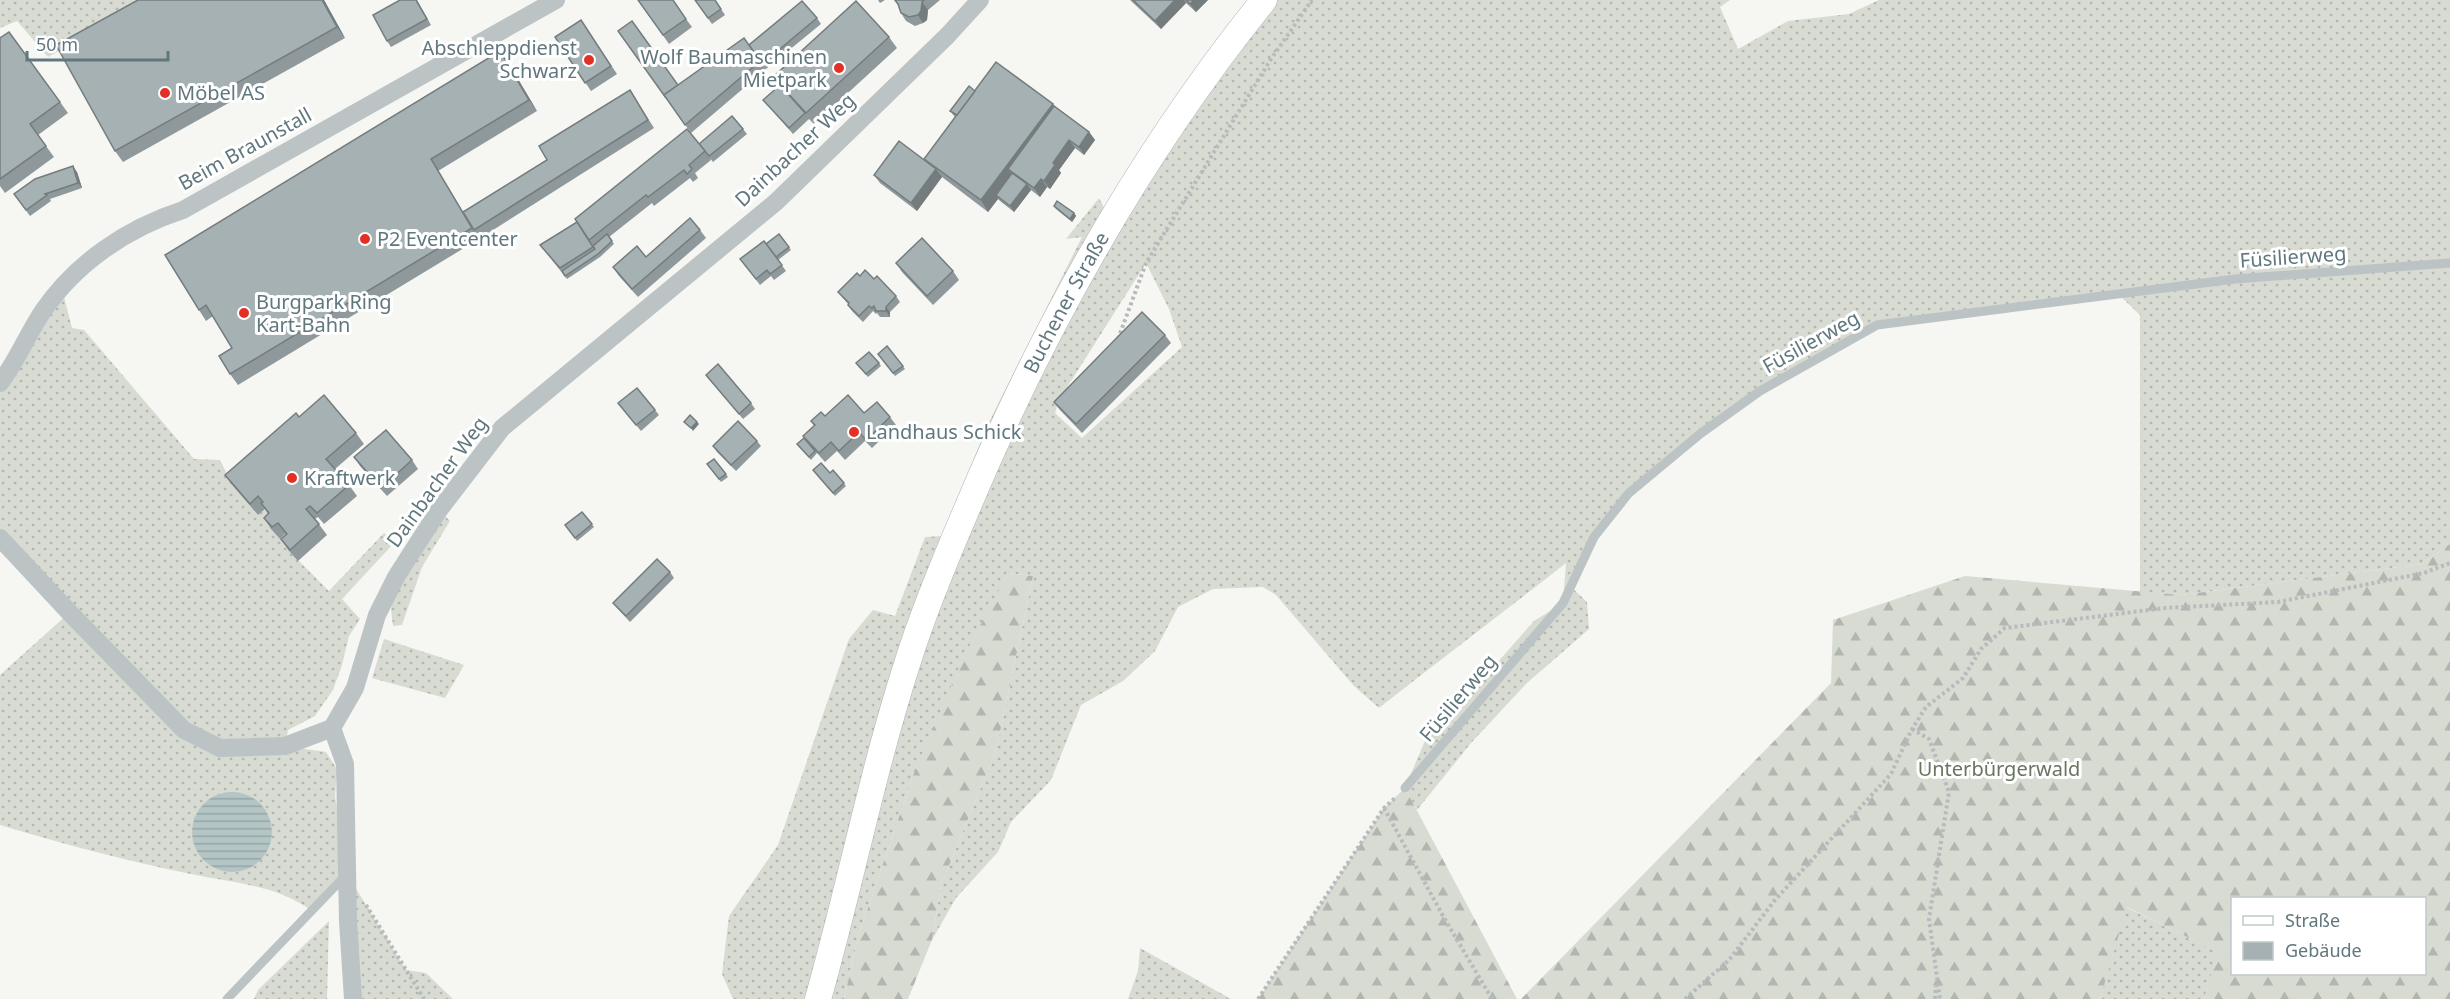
<svg xmlns="http://www.w3.org/2000/svg" width="2450" height="999" viewBox="0 0 2450 999" font-family="'Noto Sans',sans-serif">
	<style>
		.grass { fill: url(#grass-dots); fill-rule: evenodd }
		.forest { fill: url(#forest-firs); fill-rule: evenodd }
		.water { fill: url(#water-rules) }
		.lines { fill: none; stroke-linecap: round; stroke-linejoin: round }
		.secondary-casing { stroke: #afb7ba; stroke-width: 27 }
		.path { stroke: #b7bbbd; stroke-width: 4; stroke-dasharray: 3 3; stroke-linecap: butt }
		.service { stroke: #bcc3c5; stroke-width: 9 }
		.minor { stroke: #bcc3c5; stroke-width: 18 }
		.secondary { stroke: #fff; stroke-width: 26 }
		.wall { fill: #8f989b }
		.shaded-wall { fill: #747c7e }
		.building { fill: #a6b1b4; stroke: #747c7e; stroke-width: 1.5 }
		.poi-dot { fill: #e42f25; stroke: #fff; stroke-width: 2 }
		.labels { text-anchor: middle; stroke-width: 6; stroke-linejoin: round; paint-order: stroke }
		.poi-label { font-size: 20px; fill: #61777e; stroke: #fff; text-anchor: start }
		.street-label { font-size: 20px; fill: #61777e; stroke: #fff }
		.park-label { font-size: 20px; fill: #687660; stroke: #fff }
	</style>
	<defs>
		<pattern id="grass-dots" width="8" height="8" patternUnits="userSpaceOnUse" patternTransform="scale(1.5)"><rect width="8" height="8" fill="#d7dbd2"/><path d="M2 2h.1M6 6h.1" fill="none" stroke="#b2b6b0" stroke-width="1.8" stroke-linecap="round"/></pattern>
		<pattern id="forest-firs" width="22" height="20" patternUnits="userSpaceOnUse" patternTransform="scale(1.5)"><rect width="22" height="20" fill="#d7dbd2"/><path d="M5 1l3.5 6h-7zM16 11l3.5 6h-7z" fill="#b2b6b0"/></pattern>
		<pattern id="water-rules" width="6" height="5" patternUnits="userSpaceOnUse" patternTransform="scale(1.5)"><rect width="6" height="5" fill="#b4c5c6"/><path d="M0 2.5h6" fill="none" stroke="#96a5a6"/></pattern>
	</defs>
	<rect width="100%" height="100%" fill="#f6f6f3"/>
	<g class="grass">
		<path d="M0,0H150L48,57L17,21L0,28Z"/>
		<path d="M1264,0H1730L1720,7L1738,49L1788,21L1849,14L1879,0H2450V544L2422,564L2181,595L2140,592V315L2118,294L1877,325L1760,391L1629,493L1594,537L1571,587L1587,602L1589,629L1527,683L1471,743L1417,810L1405,788L1424,743L1461,704L1534,621L1563,603L1566,563C1504,612 1441,659 1379,708L1354,686L1276,595L1263,587L1213,589L1178,607L1155,651L1123,681L1081,705L1051,780L1011,822L998,852L956,898L932,940L941,885L996,751L1033,576L1008,573L915,770L858,937L844,999H733L722,974L729,916L778,845L849,639L873,610L895,616L925,537L942,536L988,424L1082,237L1066,239L1099,198L1111,221ZM1146,263L1169,309L1182,347L1082,438L1055,413L1059,400Z"/>
		<path d="M62,289L72,328L84,330L194,459L220,460L233,486L258,515L266,508L280,538L285,534L295,545L289,551L329,591L384,533L395,542L342,599L360,619L349,636L342,665L333,690L315,716L288,730L285,746L326,752L337,769L335,797L346,852L347,874L406,970L426,973L453,999H353L347,875L312,911C277,885 233,883 191,874C127,861 63,844 0,825V675L69,613L0,538V383Z"/>
		<path d="M439,510L450,521L422,567L402,625L393,626L391,609L396,577Z"/>
		<path d="M384,639L464,665L445,698L372,678Z"/>
		<path d="M2126,907L2218,952L2204,999H2100Z"/>
		<path d="M329,921L327,999H254L258,990Z"/>
		<path d="M1140,948L1231,999H1128L1138,971Z"/>
	</g>
	<g class="forest">
		<path d="M2450,544V999H2204L2217,952L2127,907L2100,999H1521L1831,683L1833,620L1965,576L2181,595L2422,564ZM2424,898V974H2232V898Z"/>
		<path d="M1008,573L1033,576L996,751L941,885L932,940L908,999H844L858,937L915,770L964,656Z"/>
		<path d="M1405,788L1517,999H1258L1384,808Z"/>
	</g>
	<circle class="water" cx="232" cy="832" r="40"/>
	<g class="lines">
		<defs>
			<g id="secondary">
				<path id="s1" d="M818,999C850,887 872,772 908,661C924,610 945,560 966,511C1042,329 1140,154 1264,0"/>
			</g>
		</defs>
		<use href="#secondary" class="secondary-casing"/>
		<g class="path">
			<path d="M1118,339L1146,263L1271,59L1312,0"/>
			<path d="M1912,729L1929,739L1949,792L1929,919L1940,999"/>
			<path d="M1384,808L1443,916L1492,999"/>
			<path d="M366,905L424,999"/>
			<path d="M1258,999L1384,808L1396,797"/>
			<path d="M1685,999L1729,960L1775,900L1891,774L1912,729L1926,707L1963,678L1981,649L2005,628L2165,608L2278,602L2424,573L2450,563"/>
			<path d="M1935,999L1936,986"/>
		</g>
		<g class="service">
			<path d="M1405,788L1563,603L1594,537L1629,493L1700,434L1760,391L1877,325L2235,279L2450,263"/>
			<path d="M227,999L345,876"/>
		</g>
		<g class="minor">
			<path d="M0,383C17,361 27,335 43,311C76,263 127,228 183,210L556,0"/>
			<path d="M0,538L70,613L184,730L220,748L285,746L332,728L355,688L377,615L396,577L439,510L502,428L776,202L947,36L980,0"/>
			<path d="M332,728L345,764L348,921L353,999"/>
		</g>
		<use href="#secondary" class="secondary"/>
	</g>
	<g class="wall">
		<path d="M324,0L345,38L123,162L115,151Z"/>
		<path d="M417,0L431,25L391,47L387,41Z"/>
		<path d="M638,0L686,19L692,27L669,44Z"/>
		<path d="M695,0H715L725,15L712,24Z"/>
		<path d="M878,0H885L880,3Z"/>
		<path d="M894,0H940L928,10L927,20L923,23L915,26L906,21L901,13L898,5Z"/>
		<path d="M1130,0H1208L1196,12L1186,3L1161,29Z"/>
		<path d="M817,18L821,24L766,69L749,45Z"/>
		<path d="M581,20L617,74L591,91L555,37Z"/>
		<path d="M618,31L678,85L744,38L766,69L691,133Z"/>
		<path d="M9,32L68,113L38,135L54,157L5,193L0,186V38Z"/>
		<path d="M889,37L897,48L814,124L809,119L793,134L763,100L779,86L773,77Z"/>
		<path d="M500,51L537,111L438,171L463,212L547,160L630,90L654,128L479,239L238,385L230,374L232,348L213,316L206,321L199,310Z"/>
		<path d="M975,91L1053,104L1055,106L1089,132L1095,140L1084,155L1075,148L1059,170L1061,173L1050,189L1047,187L1040,197L1031,190L1014,212L1000,201L998,199L988,212L942,177L917,211L880,183L874,175L926,161L924,159L955,117L950,111Z"/>
		<path d="M743,129L747,134L713,162L710,158L711,160L695,173L698,178L693,182L690,178L654,206L652,203L609,237L614,244L600,257L567,279L540,245L699,144Z"/>
		<path d="M77,172L82,188L50,199L51,201L30,216L14,194Z"/>
		<path d="M1054,206L1074,213L1076,216L1072,222L1056,209Z"/>
		<path d="M700,230L706,238L638,297L619,276L613,267L646,257Z"/>
		<path d="M779,234L791,250L778,260L786,271L774,280L771,276L760,285L740,259L766,244Z"/>
		<path d="M896,263L953,271L959,280L933,305L902,272Z"/>
		<path d="M860,276L874,279L896,296L900,302L890,312V317H880L877,313L876,314L873,311L863,322L852,311L848,305V304L838,292Z"/>
		<path d="M1165,335L1171,343L1082,433L1060,410L1054,402Z"/>
		<path d="M887,346L905,369L895,376L878,354Z"/>
		<path d="M879,363L881,366L868,377L858,366Z"/>
		<path d="M706,375L751,403L755,409L743,419Z"/>
		<path d="M618,403L655,410L659,415L641,431Z"/>
		<path d="M864,413L890,417L896,425L872,448L865,441L845,460L837,451L825,462L817,453L811,460L797,444L808,443L803,436L814,426L811,421L825,416Z"/>
		<path d="M299,417L356,433L364,444L335,469L349,485L357,496L324,524L318,517L315,519L327,535L298,561L289,551L281,539L286,535L285,534L280,539L271,529L264,518L268,514L265,509L258,515L233,486L225,475Z"/>
		<path d="M757,441L761,446L736,471L717,452L713,446Z"/>
		<path d="M354,457L412,460L418,469L387,496L360,466Z"/>
		<path d="M714,459L728,477L721,482L707,464Z"/>
		<path d="M833,470L846,486L835,496L815,473H830Z"/>
		<path d="M582,512L594,527L577,541L565,525Z"/>
		<path d="M670,572L674,578L630,622L617,608L613,603Z"/>
	</g>
	<g class="shaded-wall">
		<path d="M322,0H324L345,38L337,27Z"/>
		<path d="M1175,0H1184L1186,3L1161,29L1155,21Z"/>
		<path d="M1194,0H1208L1196,12L1190,4Z"/>
		<path d="M922,2L928,10L927,20L923,23L918,15Z"/>
		<path d="M500,51L508,62L537,111L529,100Z"/>
		<path d="M1053,104L1060,115L1008,169L1014,177L996,195L998,199L988,212L981,200Z"/>
		<path d="M1089,132L1095,140L1084,155L1079,147Z"/>
		<path d="M1069,140L1075,148L1059,170L1061,173L1050,189L1044,181L1053,163Z"/>
		<path d="M73,166L77,172L82,188L78,183Z"/>
		<path d="M936,169L942,177L917,211L911,203Z"/>
		<path d="M1041,179L1047,187L1040,197L1034,188Z"/>
		<path d="M1027,184L1031,190L1014,212L1010,206Z"/>
		<path d="M1074,213L1076,216L1072,222L1070,219Z"/>
		<path d="M886,307L890,312V317L886,311Z"/>
		<path d="M697,422L699,424L693,431L691,428Z"/>
	</g>
	<g class="building">
		<path d="M138,0H322L337,27L115,151L56,45Z"/>
		<path d="M400,0H416L427,19L387,41L373,15Z"/>
		<path d="M638,0H673L686,19L663,35Z"/>
		<path d="M695,0H715L721,9L708,18Z"/>
		<path d="M895,0H924L922,2L921,11L918,15L909,17L901,13L898,4Z"/>
		<path d="M1133,0H1175L1155,21Z"/>
		<path d="M1186,0H1194L1190,4Z"/>
		<path d="M802,1L817,18L762,64L749,45Z"/>
		<path d="M856,1L889,37L806,113L773,77Z"/>
		<path d="M581,20L611,66L585,83L555,37Z"/>
		<path d="M632,21L678,85L664,95L666,98L618,31Z"/>
		<path d="M9,32L60,102L30,124L46,146L0,179V38Z"/>
		<path d="M744,38L760,61L685,125L664,95Z"/>
		<path d="M500,51L529,100L431,159L472,228L230,374L219,356L232,348L206,305L199,310L165,255Z"/>
		<path d="M996,62L1053,104L981,200L924,159Z"/>
		<path d="M780,85L805,113L789,128L763,100Z"/>
		<path d="M969,86L975,91L957,115L950,111Z"/>
		<path d="M630,90L648,120L474,230L463,212L547,160L539,146Z"/>
		<path d="M1054,106L1089,132L1079,147L1069,140L1053,163L1055,165L1044,181L1041,179L1034,188L1008,169Z"/>
		<path d="M732,116L743,129L709,156L699,144Z"/>
		<path d="M687,129L705,151L689,165L692,169L687,174L684,170L648,197L646,195L589,240L575,219Z"/>
		<path d="M899,141L936,169L911,203L874,175Z"/>
		<path d="M73,166L78,183L45,194L47,195L26,210L14,194L35,179Z"/>
		<path d="M1012,173L1027,184L1010,206L996,195Z"/>
		<path d="M1057,201L1074,213L1070,219L1054,206Z"/>
		<path d="M690,218L700,230L632,289L613,267L637,246L646,257Z"/>
		<path d="M577,222L593,247L560,268L540,245Z"/>
		<path d="M607,234L612,241L598,254L565,276L562,271L595,249L593,246Z"/>
		<path d="M779,234L789,247L776,257L766,244Z"/>
		<path d="M922,238L953,271L927,296L896,263Z"/>
		<path d="M764,241L782,265L770,274L767,270L756,279L740,259Z"/>
		<path d="M865,270L874,279L877,276L896,296L886,307V311H876L874,306L872,308L869,306L859,316L848,305L849,303L838,292L857,273L860,276Z"/>
		<path d="M1142,312L1165,335L1076,424L1054,402Z"/>
		<path d="M887,346L903,366L893,373L878,354Z"/>
		<path d="M869,352L879,363L866,374L856,363Z"/>
		<path d="M718,364L751,403L739,414L706,375Z"/>
		<path d="M637,388L655,410L636,425L618,403Z"/>
		<path d="M324,395L356,433L326,459L349,485L317,513L310,506L306,509L319,524L290,550L281,539L287,534L278,523L272,527L264,518L269,513L261,503L263,502L258,496L250,504L225,475L296,413L299,417Z"/>
		<path d="M848,395L864,413L877,402L890,417L866,440L859,432L839,451L831,442L819,453L803,436L815,425L811,421L821,412L825,416Z"/>
		<path d="M690,415L697,422L691,428L684,422Z"/>
		<path d="M738,421L757,441L731,465L713,446Z"/>
		<path d="M386,430L412,460L381,488L354,457Z"/>
		<path d="M804,438L815,451L809,457L797,444Z"/>
		<path d="M714,459L726,474L719,479L707,464Z"/>
		<path d="M821,463L830,473L833,470L844,483L833,493L813,470Z"/>
		<path d="M582,512L592,524L575,538L565,525Z"/>
		<path d="M657,559L670,572L626,616L613,603Z"/>
	</g>
	<g class="poi-dot">
		<circle cx="589" cy="60" r="6"/>
		<circle cx="839" cy="68" r="6"/>
		<circle cx="165" cy="93" r="6"/>
		<circle cx="365" cy="239" r="6"/>
		<circle cx="244" cy="313" r="6"/>
		<circle cx="854" cy="432" r="6"/>
		<circle cx="292" cy="478" r="6"/>
	</g>
	<g class="labels">
		<g class="poi-label">
			<text x="577" y="55" text-anchor="end">Abschleppdienst<tspan x="577" dy="23">Schwarz</tspan></text>
			<text x="827" y="64" text-anchor="end">Wolf Baumaschinen<tspan x="827" dy="23">Mietpark</tspan></text>
			<text x="177" y="100">Möbel AS</text>
			<text x="377" y="246">P2 Eventcenter</text>
			<text x="256" y="309">Burgpark Ring<tspan x="256" dy="23">Kart-Bahn</tspan></text>
			<text x="866" y="439">Landhaus Schick</text>
			<text x="304" y="485">Kraftwerk</text>
		</g>
		<g class="street-label">
			<text transform="translate(245 149) rotate(-29)" y="7">Beim Braunstall</text>
			<text transform="translate(795 150) rotate(-43)" y="7">Dainbacher Weg</text>
			<text transform="translate(2293 257) rotate(-4)" y="7">Füsilierweg</text>
			<text dy="7" stroke="none"><textPath href="#s1" startOffset="742">Buchener Straße</textPath></text>
			<text transform="translate(1811 342) rotate(-29)" y="7">Füsilierweg</text>
			<text transform="translate(437 482) rotate(-54)" y="7">Dainbacher Weg</text>
			<text transform="translate(1458 698) rotate(-50)" y="7">Füsilierweg</text>
		</g>
		<g class="park-label">
			<text x="1999" y="776">Unterbürgerwald</text>
		</g>
	</g>
	<rect x="2231" y="897" width="195" height="78" fill="#ffffff" stroke="#c0c9cb" stroke-width="1.5"/>
	<rect x="2243" y="916" width="30" height="9" fill="#ffffff" stroke="#c0c9cb" stroke-width="1.5"/>
	<text x="2285" y="927" font-size="18" fill="#61777e">Straße</text>
	<rect x="2243" y="942" width="30" height="18" fill="#a6b1b4" stroke="#c0c9cb" stroke-width="1.5"/>
	<text x="2285" y="957" font-size="18" fill="#61777e">Gebäude</text>
	<path d="M27 51v9h141v-9" fill="none" stroke="#61777e" stroke-width="3"/>
	<text x="36" y="51" font-size="18" fill="#61777e" stroke="#ffffff" stroke-width="4.5" paint-order="stroke">50 m</text>
</svg>
